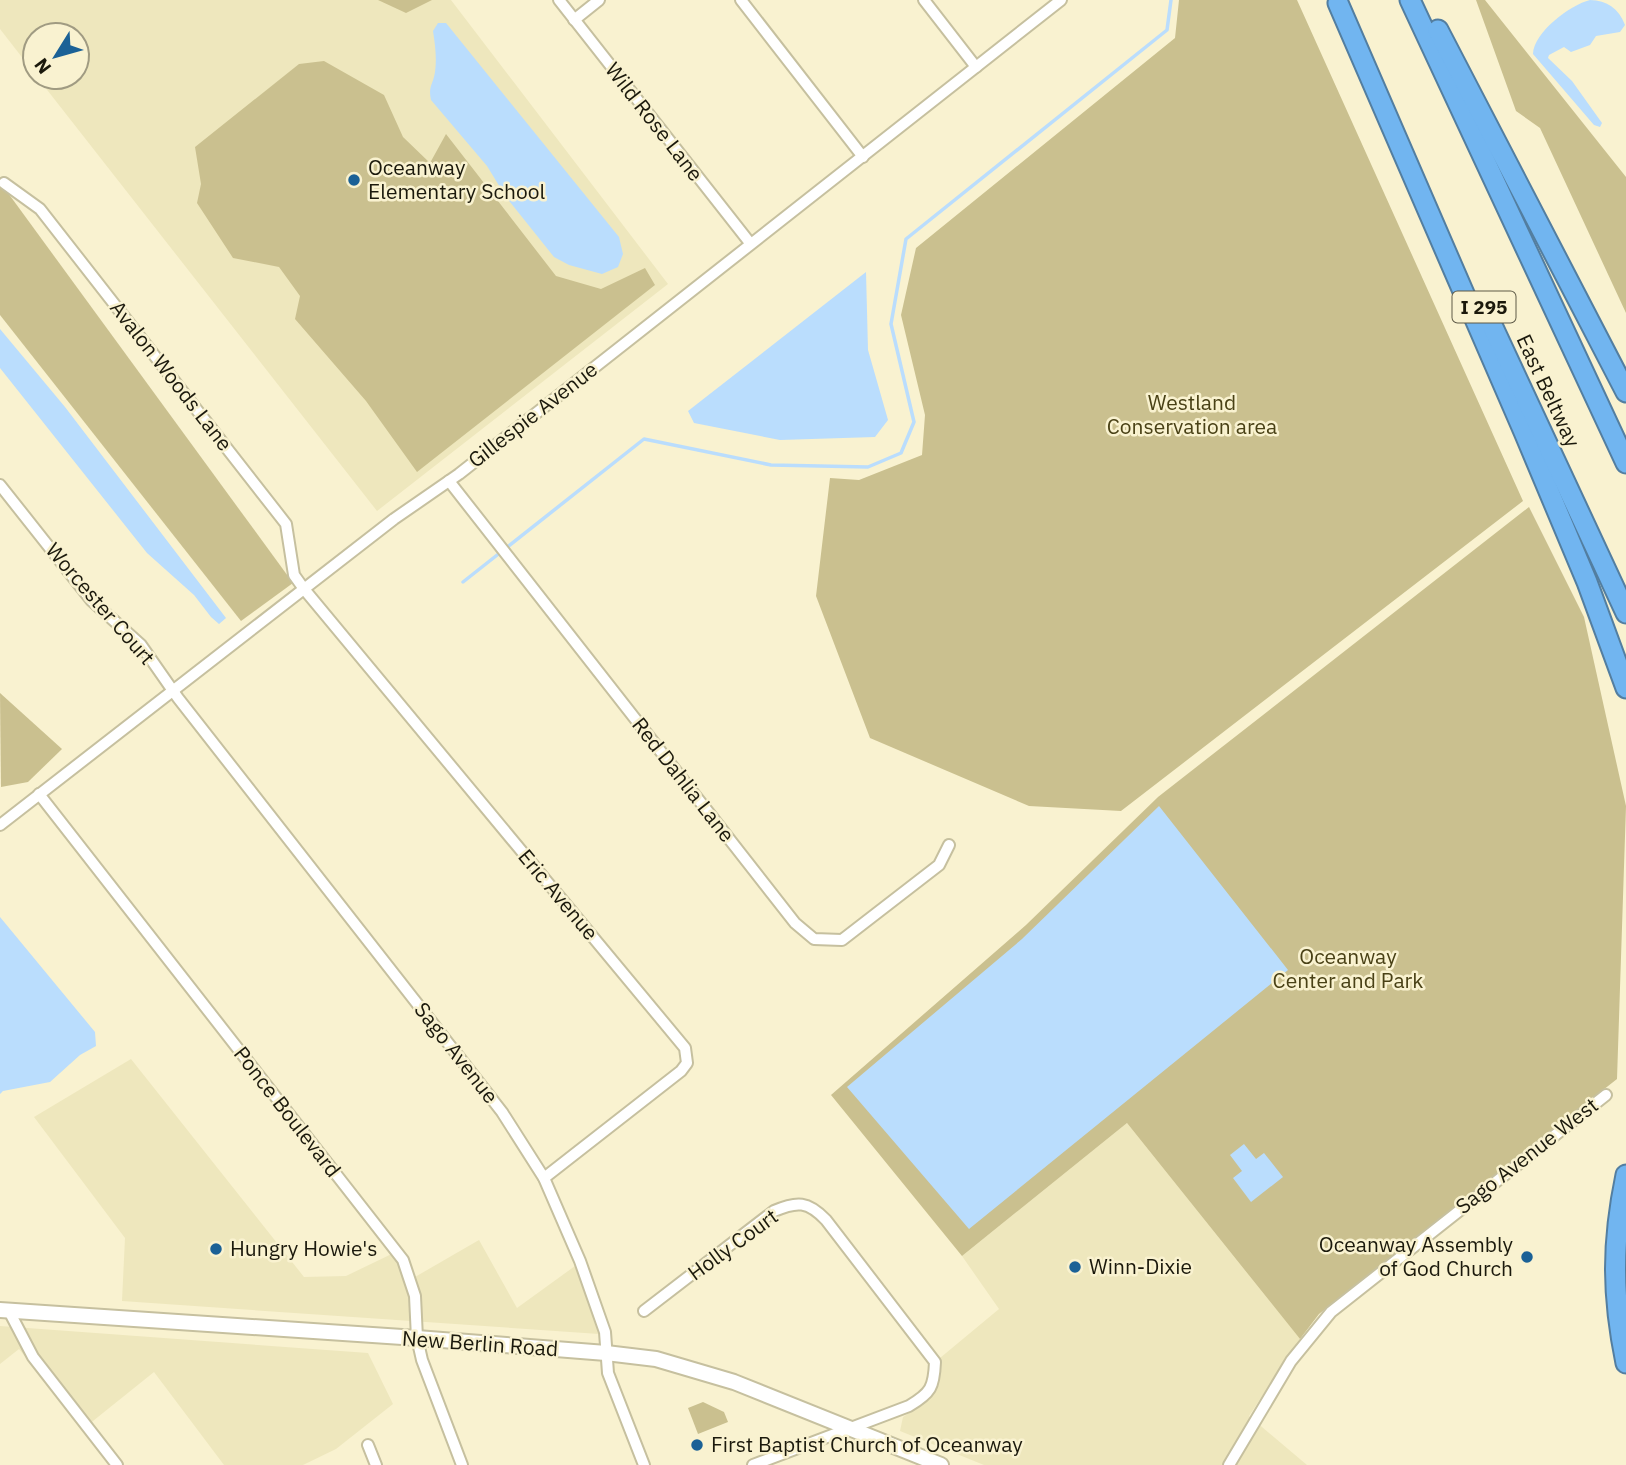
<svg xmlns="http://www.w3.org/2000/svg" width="1626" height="1465" viewBox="0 0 1626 1465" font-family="'IBM Plex Sans',sans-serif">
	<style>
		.built { fill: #eee7bd }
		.green { fill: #cac08f }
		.water { fill: #baddfd }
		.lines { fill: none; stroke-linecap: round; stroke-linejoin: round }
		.stream { stroke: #baddfd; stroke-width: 3.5 }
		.minor-casing { stroke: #c6c09f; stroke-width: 14 }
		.tertiary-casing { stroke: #c6c09f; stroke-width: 18 }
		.motorway-casing { stroke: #537ea0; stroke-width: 23 }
		.minor { stroke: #fff; stroke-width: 10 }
		.tertiary { stroke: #fff; stroke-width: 14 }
		.motorway { stroke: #71b5f0; stroke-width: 19 }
		.poi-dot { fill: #1b6196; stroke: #f9f2d0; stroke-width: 2.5 }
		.labels { text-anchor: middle; stroke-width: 5; stroke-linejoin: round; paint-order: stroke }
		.shield { fill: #f9f2d0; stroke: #5e5a47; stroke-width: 2 }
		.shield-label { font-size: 19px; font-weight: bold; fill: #1b190c }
		.street-label { font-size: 21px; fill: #1b190c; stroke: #f9f2d0 }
		.poi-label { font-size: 21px; fill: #1b190c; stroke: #f9f2d0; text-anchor: start }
		.park-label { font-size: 21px; fill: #494116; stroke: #f9f2d0 }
	</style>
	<rect width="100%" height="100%" fill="#f9f2d0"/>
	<g class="built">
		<path d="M0,0H451L668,284L377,511L37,77H77V35H35V74L0,29Z"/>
		<path d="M131,1059L304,1277L346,1276L402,1249L415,1277L479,1240L517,1308L575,1266L599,1334L122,1301L125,1238L34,1117Z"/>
		<path d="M1127,1123L1300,1339L1249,1416L1307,1465H984L900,1431L903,1417L929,1400L939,1383L940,1358L999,1309L962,1256Z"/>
		<path d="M0,1326L368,1353L393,1404L336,1449L303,1465H224L154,1372L83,1429L19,1349L0,1364Z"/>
	</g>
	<g class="green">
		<path d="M378,0H432L406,13Z"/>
		<path d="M1179,0H1297L1523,501L1121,811L1029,806L870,738L816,596L830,478L859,480L922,455L925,415L901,315L916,248L1175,38Z"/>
		<path d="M1476,0H1485L1626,177V313L1540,128L1516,111Z"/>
		<path d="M324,61L384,95L403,137L430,163L446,134L556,276L601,289L645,268L655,285L417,472L366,401L295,319L300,296L279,267L233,258L197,203L201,184L195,147L299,64Z"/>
		<path d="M0,182L293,583L241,621L0,315Z"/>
		<path d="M1529,507L1584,617L1626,806L1617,1079L1319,1314L1300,1339L1127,1123L962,1256L831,1095L1026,925L1158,797Z"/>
		<path d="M0,693L62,749L28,782L1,787Z"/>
		<path d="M703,1402L724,1412L728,1422L698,1434L688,1408Z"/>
	</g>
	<g class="water">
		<path d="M1590,0C1607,0 1619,9 1625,25L1620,32L1596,36L1590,45L1571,52L1564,47L1549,55L1548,58L1572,81L1602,123L1600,127L1594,125L1533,54C1534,32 1570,5 1590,0Z"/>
		<path d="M438,23H446L619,237L623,254L618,267L602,274L569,265L554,257L506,197L487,166L431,100C428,86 433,85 435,72C437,58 435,44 433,31Z"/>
		<path d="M866,272L868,350L888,420L875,437L780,440L694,423L688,411Z"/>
		<path d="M0,329L65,407L226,618L219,624L211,617L194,595L147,553L0,368Z"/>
		<path d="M1159,806L1288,970L969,1229L847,1087L1022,939Z"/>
		<path d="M0,917L95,1032L96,1046L80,1055L50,1082L3,1091L0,1094Z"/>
		<path d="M1244,1144L1256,1159L1264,1153L1283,1177L1251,1202L1233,1178L1242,1171L1230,1155Z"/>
	</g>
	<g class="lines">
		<path class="stream" d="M463,582L644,439L771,465L868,467L901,453L914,422L891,324L906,239L1167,30L1171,0"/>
		<defs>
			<g id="minor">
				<path d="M559,0L750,243"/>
				<path d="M741,0L863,157"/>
				<path d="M924,0L976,67"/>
				<path d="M574,20L599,0"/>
				<path d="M4,183L40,209L286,524L294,575L304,589L685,1048L687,1063L681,1071L544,1178"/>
				<path d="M449,481L795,923L814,939L842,940L939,865L949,845"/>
				<path d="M0,485L91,600L141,645L178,698L502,1112L544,1178L580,1261L605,1332L608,1373L644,1465"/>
				<path d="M39,794L403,1260L415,1296L417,1338L422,1360L462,1465"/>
				<path d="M0,825L394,519L459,474L1061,0"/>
				<path d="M9,1311L33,1357L117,1465"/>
				<path d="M644,1311L774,1211C797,1201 808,1201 826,1220L935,1362C934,1387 931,1393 909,1406L753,1465"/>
				<path d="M368,1445L376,1465"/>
				<path d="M1229,1465L1291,1361L1331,1312L1606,1095"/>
			</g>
			<path id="tertiary" d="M0,1310L417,1338L606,1353L656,1359L734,1382L941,1465"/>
			<g id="motorway">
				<path d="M1410,0L1626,463"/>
				<path d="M1338,3L1524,432L1587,582L1626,688"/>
				<path d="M1438,30L1626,392"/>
				<path d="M1491,323L1626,613"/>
				<path d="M1626,1175C1612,1242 1612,1295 1626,1363"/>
			</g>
		</defs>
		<use href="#minor" class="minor-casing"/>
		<use href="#tertiary" class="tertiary-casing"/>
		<use href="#motorway" class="motorway-casing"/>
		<use href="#minor" class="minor"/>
		<use href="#tertiary" class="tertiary"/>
		<use href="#motorway" class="motorway"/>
	</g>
	<g class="poi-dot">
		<circle cx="354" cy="180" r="7"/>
		<circle cx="216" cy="1249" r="7"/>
		<circle cx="1527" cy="1257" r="7"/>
		<circle cx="1075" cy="1267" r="7"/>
		<circle cx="697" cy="1445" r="7"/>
	</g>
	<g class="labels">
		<rect class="shield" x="1452.5" y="291.5" width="63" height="31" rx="5"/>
		<g class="shield-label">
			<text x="1484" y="314">I 295</text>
		</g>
		<g class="street-label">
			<text transform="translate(654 122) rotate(52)" y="7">Wild Rose Lane</text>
			<text transform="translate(171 376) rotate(52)" y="7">Avalon Woods Lane</text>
			<text transform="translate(1548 391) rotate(65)" y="7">East Beltway</text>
			<text transform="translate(533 415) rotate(-38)" y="7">Gillespie Avenue</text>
			<text transform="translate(100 604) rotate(49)" y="7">Worcester Court</text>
			<text transform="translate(683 780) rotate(52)" y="7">Red Dahlia Lane</text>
			<text transform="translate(558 895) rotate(50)" y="7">Eric Avenue</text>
			<text transform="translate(456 1053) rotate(52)" y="7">Sago Avenue</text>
			<text transform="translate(287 1112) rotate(52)" y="7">Ponce Boulevard</text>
			<text transform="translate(1527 1156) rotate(-38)" y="7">Sago Avenue West</text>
			<text transform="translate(733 1245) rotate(-36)" y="7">Holly Court</text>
			<text transform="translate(480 1344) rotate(4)" y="7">New Berlin Road</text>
		</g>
		<g class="poi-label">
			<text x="368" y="175">Oceanway<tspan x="368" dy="24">Elementary School</tspan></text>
			<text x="1513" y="1252" text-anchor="end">Oceanway Assembly<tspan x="1513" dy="24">of God Church</tspan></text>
			<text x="230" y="1256">Hungry Howie's</text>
			<text x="1089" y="1274">Winn-Dixie</text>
			<text x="711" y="1452">First Baptist Church of Oceanway</text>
		</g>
		<g class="park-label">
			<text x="1192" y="410">Westland<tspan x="1192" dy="24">Conservation area</tspan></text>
			<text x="1348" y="964">Oceanway<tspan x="1348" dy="24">Center and Park</tspan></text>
		</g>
	</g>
	<g transform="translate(56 56) rotate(233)"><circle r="33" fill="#f9f2d0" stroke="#a09b82" stroke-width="2"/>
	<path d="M0-5L12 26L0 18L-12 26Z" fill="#1b6196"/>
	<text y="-10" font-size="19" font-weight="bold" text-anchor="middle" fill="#1b190c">N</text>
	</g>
</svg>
